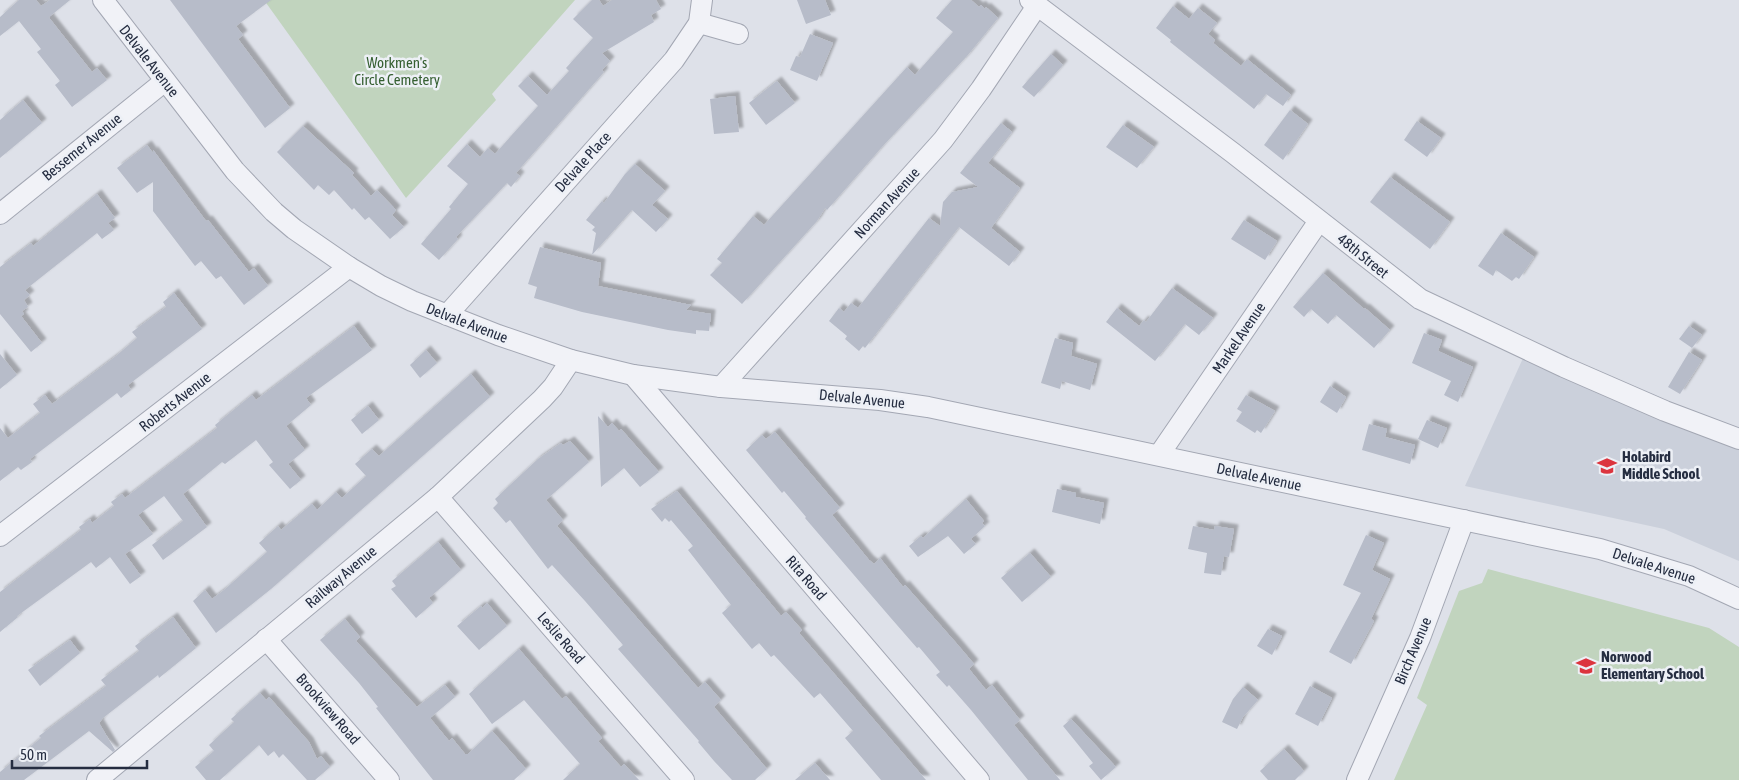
<svg xmlns="http://www.w3.org/2000/svg" width="1739" height="780" viewBox="0 0 1739 780" font-family="'Asap Condensed',sans-serif">
	<style>
		.built { fill: #cbd0db }
		.green { fill: #c1d4be }
		.building { fill: #b7bcc9; filter: url(#shadow) }
		.lines { fill: none; stroke-linecap: round; stroke-linejoin: round }
		.minor-casing { stroke: #a3a7b3; stroke-width: 22 }
		.minor { stroke: #f1f2f7; stroke-width: 20 }
		.labels { text-anchor: middle; stroke-width: 5; stroke-linejoin: round; paint-order: stroke }
		.street-label { font-size: 15px; fill: #252d41; stroke: #edf0f6 }
		.park-label { font-size: 15px; fill: #355f31; stroke: #edf0f6 }
		.poi-label { font-size: 15px; font-weight: bold; fill: #252d41; stroke: #edf0f6; text-anchor: start }
	</style>
	<defs>
		<filter id="shadow"><feDropShadow dx="4.5" dy="-4.5" stdDeviation="1" flood-color="#0004"/></filter>
	</defs>
	<rect width="100%" height="100%" fill="#dee1e9"/>
	<path class="built" d="M1524,356L1739,446V561L1664,529L1465,486Z"/>
	<g class="green">
		<path d="M264,0H575L492,94L496,100L406,198Z"/>
		<path d="M1488,569L1709,628L1739,647V780H1394L1427,705L1417,698L1459,591L1482,583Z"/>
	</g>
	<g class="building">
		<path d="M19,0H36L41,6L50,0H70L49,17L50,19L92,72L97,68L107,80L72,107L55,85L60,81L37,52L41,49L19,21L0,36V17Z"/>
		<path d="M170,0H271L236,26L243,35L238,39L290,108L265,128Z"/>
		<path d="M592,0H599L603,6L612,0H656L661,9L651,15L654,22L602,53L610,61L602,70L604,72L516,173L520,176L511,187L507,183L456,237L458,239L439,260L421,244L451,209L449,207L468,184L447,166L467,144L480,157L488,148L495,154L511,136L538,106L518,86L528,76L547,95L569,71L566,68L593,38L573,19Z"/>
		<path d="M797,0H825L831,15L806,24Z"/>
		<path d="M952,0H971L979,7L981,5L985,9L986,7L998,18L967,56L881,148L827,210L825,208L817,221L742,304L710,275L722,263L717,259L753,216L764,225L907,67L915,75L953,32L936,18Z"/>
		<path d="M1173,6L1189,19L1198,8L1217,23L1208,34L1215,40L1213,43L1241,66L1247,59L1291,95L1283,106L1266,94L1254,109L1170,42L1171,40L1156,28Z"/>
		<path d="M810,34L833,43L817,81L790,70L796,56L800,57Z"/>
		<path d="M1051,54L1063,65L1034,97L1022,87Z"/>
		<path d="M777,81L795,103L766,125L749,103Z"/>
		<path d="M735,96L739,132L714,134L710,99Z"/>
		<path d="M23,100L42,123L0,158V120Z"/>
		<path d="M1290,110L1308,124L1283,160L1264,145Z"/>
		<path d="M1417,121L1441,138L1427,157L1404,140Z"/>
		<path d="M1001,123L1012,132L988,163L1020,188L991,228L1020,252L1009,266L959,227L865,348L863,346L859,351L845,339L847,336L829,321L839,308L844,312L851,303L858,308L929,218L940,226L943,202L952,192L978,187L960,173Z"/>
		<path d="M1123,125L1154,147L1137,168L1106,147Z"/>
		<path d="M303,126L354,173L352,175L371,196L377,190L396,210L392,215L404,227L390,239L369,217L365,220L354,208L352,210L334,190L329,195L318,185L314,190L277,152Z"/>
		<path d="M147,145L153,153V150L206,221L208,220L249,272L254,268L268,286L244,305L221,276L216,279L201,261L195,266L153,211V182L137,193L117,168Z"/>
		<path d="M635,164L665,191L652,205L668,219L656,232L632,210L592,255L596,233L592,230L595,227L586,220L602,201L604,203L625,174Z"/>
		<path d="M1390,177L1450,222L1430,249L1370,202Z"/>
		<path d="M97,194L115,218L108,223L114,230L102,239L97,233L25,290L30,295L24,300L28,307L22,311L24,314L21,316L42,343L31,352L0,314V267L31,243L33,246Z"/>
		<path d="M1244,220L1277,241L1265,260L1231,239Z"/>
		<path d="M1501,233L1534,257L1519,279L1516,277L1512,281L1496,270L1493,276L1478,266Z"/>
		<path d="M540,247L601,263L598,286L691,305L686,310L711,314L709,331L696,330V334L668,330L582,312L534,298L537,287L528,284Z"/>
		<path d="M1323,273L1364,309L1365,308L1390,330L1374,348L1336,315L1328,324L1311,309L1304,317L1293,307Z"/>
		<path d="M1172,288L1213,318L1199,335L1185,324L1155,361L1106,322L1117,308L1139,326L1144,320L1146,322Z"/>
		<path d="M174,293L202,329L128,385L131,390L121,398L117,393L30,459L32,462L21,470L18,467L0,481V428L8,438L40,413L33,404L45,395L52,404L116,356L137,338L132,332L166,307L163,302Z"/>
		<path d="M354,326L372,350L306,398L311,405L286,426L305,450L288,464L301,480L290,489L269,465L273,462L256,440L225,464L222,462L183,494L207,527L163,560L152,545L183,521L164,496L138,515L153,534L125,554L141,576L130,584L110,557L96,568L91,562L17,616L18,617L0,632V592L81,530L79,527L90,519L92,523L114,506L111,502L122,494L125,498L217,428L215,425L252,395L256,400Z"/>
		<path d="M1689,326L1702,335L1692,348L1679,339Z"/>
		<path d="M1424,333L1442,340L1438,351L1473,367L1458,402L1444,395L1451,381L1412,363Z"/>
		<path d="M1055,338L1073,343L1071,356L1097,364L1090,390L1062,381L1060,389L1041,383Z"/>
		<path d="M426,350L437,363L420,378L410,365Z"/>
		<path d="M1689,352L1702,360L1680,394L1668,387Z"/>
		<path d="M0,354L17,375L0,389Z"/>
		<path d="M471,374L490,397L271,589L216,633L193,601L205,590L212,599L224,590L267,552L259,543L278,526L281,530L312,504L317,510L336,492L342,498L366,476L355,464L372,449L379,456Z"/>
		<path d="M1330,386L1346,397L1337,413L1320,402Z"/>
		<path d="M1246,395L1275,411L1261,433L1257,430L1255,433L1236,421L1242,412L1237,409Z"/>
		<path d="M368,406L379,420L362,434L351,420Z"/>
		<path d="M598,416L608,427L612,423L619,431L621,429L659,472L640,487L624,468L601,487Z"/>
		<path d="M1427,420L1447,428L1438,448L1418,439Z"/>
		<path d="M1369,424L1387,429L1385,437L1415,445L1410,464L1362,450Z"/>
		<path d="M775,432L840,508L832,515L869,560L874,564L880,558L903,587L905,585L957,644L974,664L969,669L986,690L992,685L1020,720L1014,725L1060,780H1028L971,710L949,685L947,687L936,675L940,672L919,647L917,648L890,617L805,518L806,517L784,491L782,493L746,450L762,435L766,439Z"/>
		<path d="M570,441L589,462L546,500L563,520L557,526L698,688L705,682L721,700L714,707L767,769L755,780H732L714,761L698,742L699,741L618,649L623,645L585,601L552,565L548,569L510,520L506,523L493,508L498,503L495,499L538,459L561,443L563,445Z"/>
		<path d="M1057,489L1076,493V497L1104,503L1100,524L1052,512Z"/>
		<path d="M677,491L781,616L786,612L802,630L799,633L926,780H881L845,738L853,731L820,693L814,698L774,655L771,657L759,643L752,649L722,613L731,605L688,550L693,546L671,520L669,522L665,518L662,522L651,509Z"/>
		<path d="M966,499L984,521L982,523L985,526L971,539L976,544L964,554L948,536L918,557L909,546L921,536L923,538Z"/>
		<path d="M1193,526L1214,530L1215,526L1234,529L1229,557L1224,556L1221,575L1204,573L1207,553L1188,549Z"/>
		<path d="M1366,535L1384,543L1372,570L1390,579L1371,619L1374,621L1351,664L1329,652L1361,593L1343,585Z"/>
		<path d="M438,542L461,570L429,598L433,603L416,618L391,589L396,586L392,581Z"/>
		<path d="M1030,553L1051,577L1022,602L1001,578Z"/>
		<path d="M487,603L507,626L479,650L457,626L481,606L482,608Z"/>
		<path d="M173,617L196,648L159,678L158,675L103,718L99,723L115,750L113,752L89,731L24,780H0V772L41,738L39,736L106,686L101,680L139,651L135,646Z"/>
		<path d="M345,619L360,637L356,641L417,707L445,685L455,697L430,718L449,741L452,738L465,754H468L492,731L526,769L514,780H433L376,708L378,707L359,683L320,640Z"/>
		<path d="M1268,629L1282,636L1272,655L1257,646Z"/>
		<path d="M70,640L80,653L40,686L28,670Z"/>
		<path d="M519,649L562,699L566,696L602,738L598,741L621,767L624,764L639,780H563L580,764L524,700L492,724L469,694Z"/>
		<path d="M1310,686L1332,698L1318,726L1295,714Z"/>
		<path d="M1243,687L1258,700L1243,717L1237,729L1222,722L1233,699Z"/>
		<path d="M260,693L266,700L269,697L309,742L317,759L321,756L330,767L315,780H307L283,754L279,758L274,751L268,756L259,745L220,780H206L195,767L214,751L209,745L234,722L231,719Z"/>
		<path d="M1071,719L1116,767L1101,780L1089,766L1093,763L1063,726Z"/>
		<path d="M1284,749L1304,771L1295,780H1268L1260,771Z"/>
		<path d="M815,763L830,780H795Z"/>
	</g>
	<g class="lines">
		<defs>
			<g id="minor">
				<path d="M103,0L235,171L274,212L294,229L349,267L381,286L412,301L498,335L571,360L633,375L721,387L880,400L928,407L1600,549L1689,576L1739,599"/>
				<path d="M1030,0L1233,153L1420,299L1564,367L1665,411L1739,439"/>
				<path d="M699,23L738,34"/>
				<path d="M0,214L165,81"/>
				<path d="M447,315L674,60L699,23L702,0"/>
				<path d="M633,375L979,780"/>
				<path d="M721,387L943,140L981,89L1037,6"/>
				<path d="M1159,455L1319,221"/>
				<path d="M438,497L684,780"/>
				<path d="M0,536L349,267"/>
				<path d="M266,639L389,780"/>
				<path d="M97,780L438,497L542,399L553,387L571,360"/>
				<path d="M1357,780L1420,638L1464,520"/>
			</g>
		</defs>
		<use href="#minor" class="minor-casing"/>
		<use href="#minor" class="minor"/>
	</g>
	<defs>
		<symbol id="school-bare" viewBox="-9 -9 18 18"><path d="M0-5L7-2L0 1L-7-2ZM-4 1L0 2.5L4 1V4Q0 6-4 4Z" fill="#dc343e" stroke="#edf0f6" stroke-width="2.5" paint-order="stroke"/></symbol>
	</defs>
	<g fill-rule="evenodd">
		<use href="#school-bare" x="1593" y="452" width="28" height="28"/>
		<use href="#school-bare" x="1572" y="652" width="28" height="28"/>
	</g>
	<g class="labels">
		<g class="street-label">
			<text transform="translate(149 61) rotate(52)" y="5">Delvale Avenue</text>
			<text transform="translate(82 147) rotate(-39)" y="5">Bessemer Avenue</text>
			<text transform="translate(583 162) rotate(-48)" y="5">Delvale Place</text>
			<text transform="translate(887 203) rotate(-48)" y="5">Norman Avenue</text>
			<text transform="translate(1363 256) rotate(39)" y="5">48th Street</text>
			<text transform="translate(467 323) rotate(21)" y="5">Delvale Avenue</text>
			<text transform="translate(1239 338) rotate(-56)" y="5">Markel Avenue</text>
			<text transform="translate(862 399) rotate(6)" y="5">Delvale Avenue</text>
			<text transform="translate(175 402) rotate(-38)" y="5">Roberts Avenue</text>
			<text transform="translate(1259 477) rotate(12)" y="5">Delvale Avenue</text>
			<text transform="translate(1654 566) rotate(18)" y="5">Delvale Avenue</text>
			<text transform="translate(341 577) rotate(-40)" y="5">Railway Avenue</text>
			<text transform="translate(806 578) rotate(49)" y="5">Rita Road</text>
			<text transform="translate(561 638) rotate(49)" y="5">Leslie Road</text>
			<text transform="translate(1413 651) rotate(-67)" y="5">Birch Avenue</text>
			<text transform="translate(328 709) rotate(49)" y="5">Brookview Road</text>
		</g>
		<g class="park-label">
			<text x="397" y="68">Workmen's<tspan x="397" dy="17">Circle Cemetery</tspan></text>
		</g>
		<g class="poi-label">
			<text x="1622" y="462">Holabird<tspan x="1622" dy="17">Middle School</tspan></text>
			<text x="1601" y="662">Norwood<tspan x="1601" dy="17">Elementary School</tspan></text>
		</g>
	</g>
	<path d="M12 760v8h135v-8" fill="none" stroke="#252d41" stroke-width="2.5"/>
	<text x="20" y="760" font-size="15" fill="#252d41" stroke="#edf0f6" stroke-width="4" paint-order="stroke">50 m</text>
</svg>
